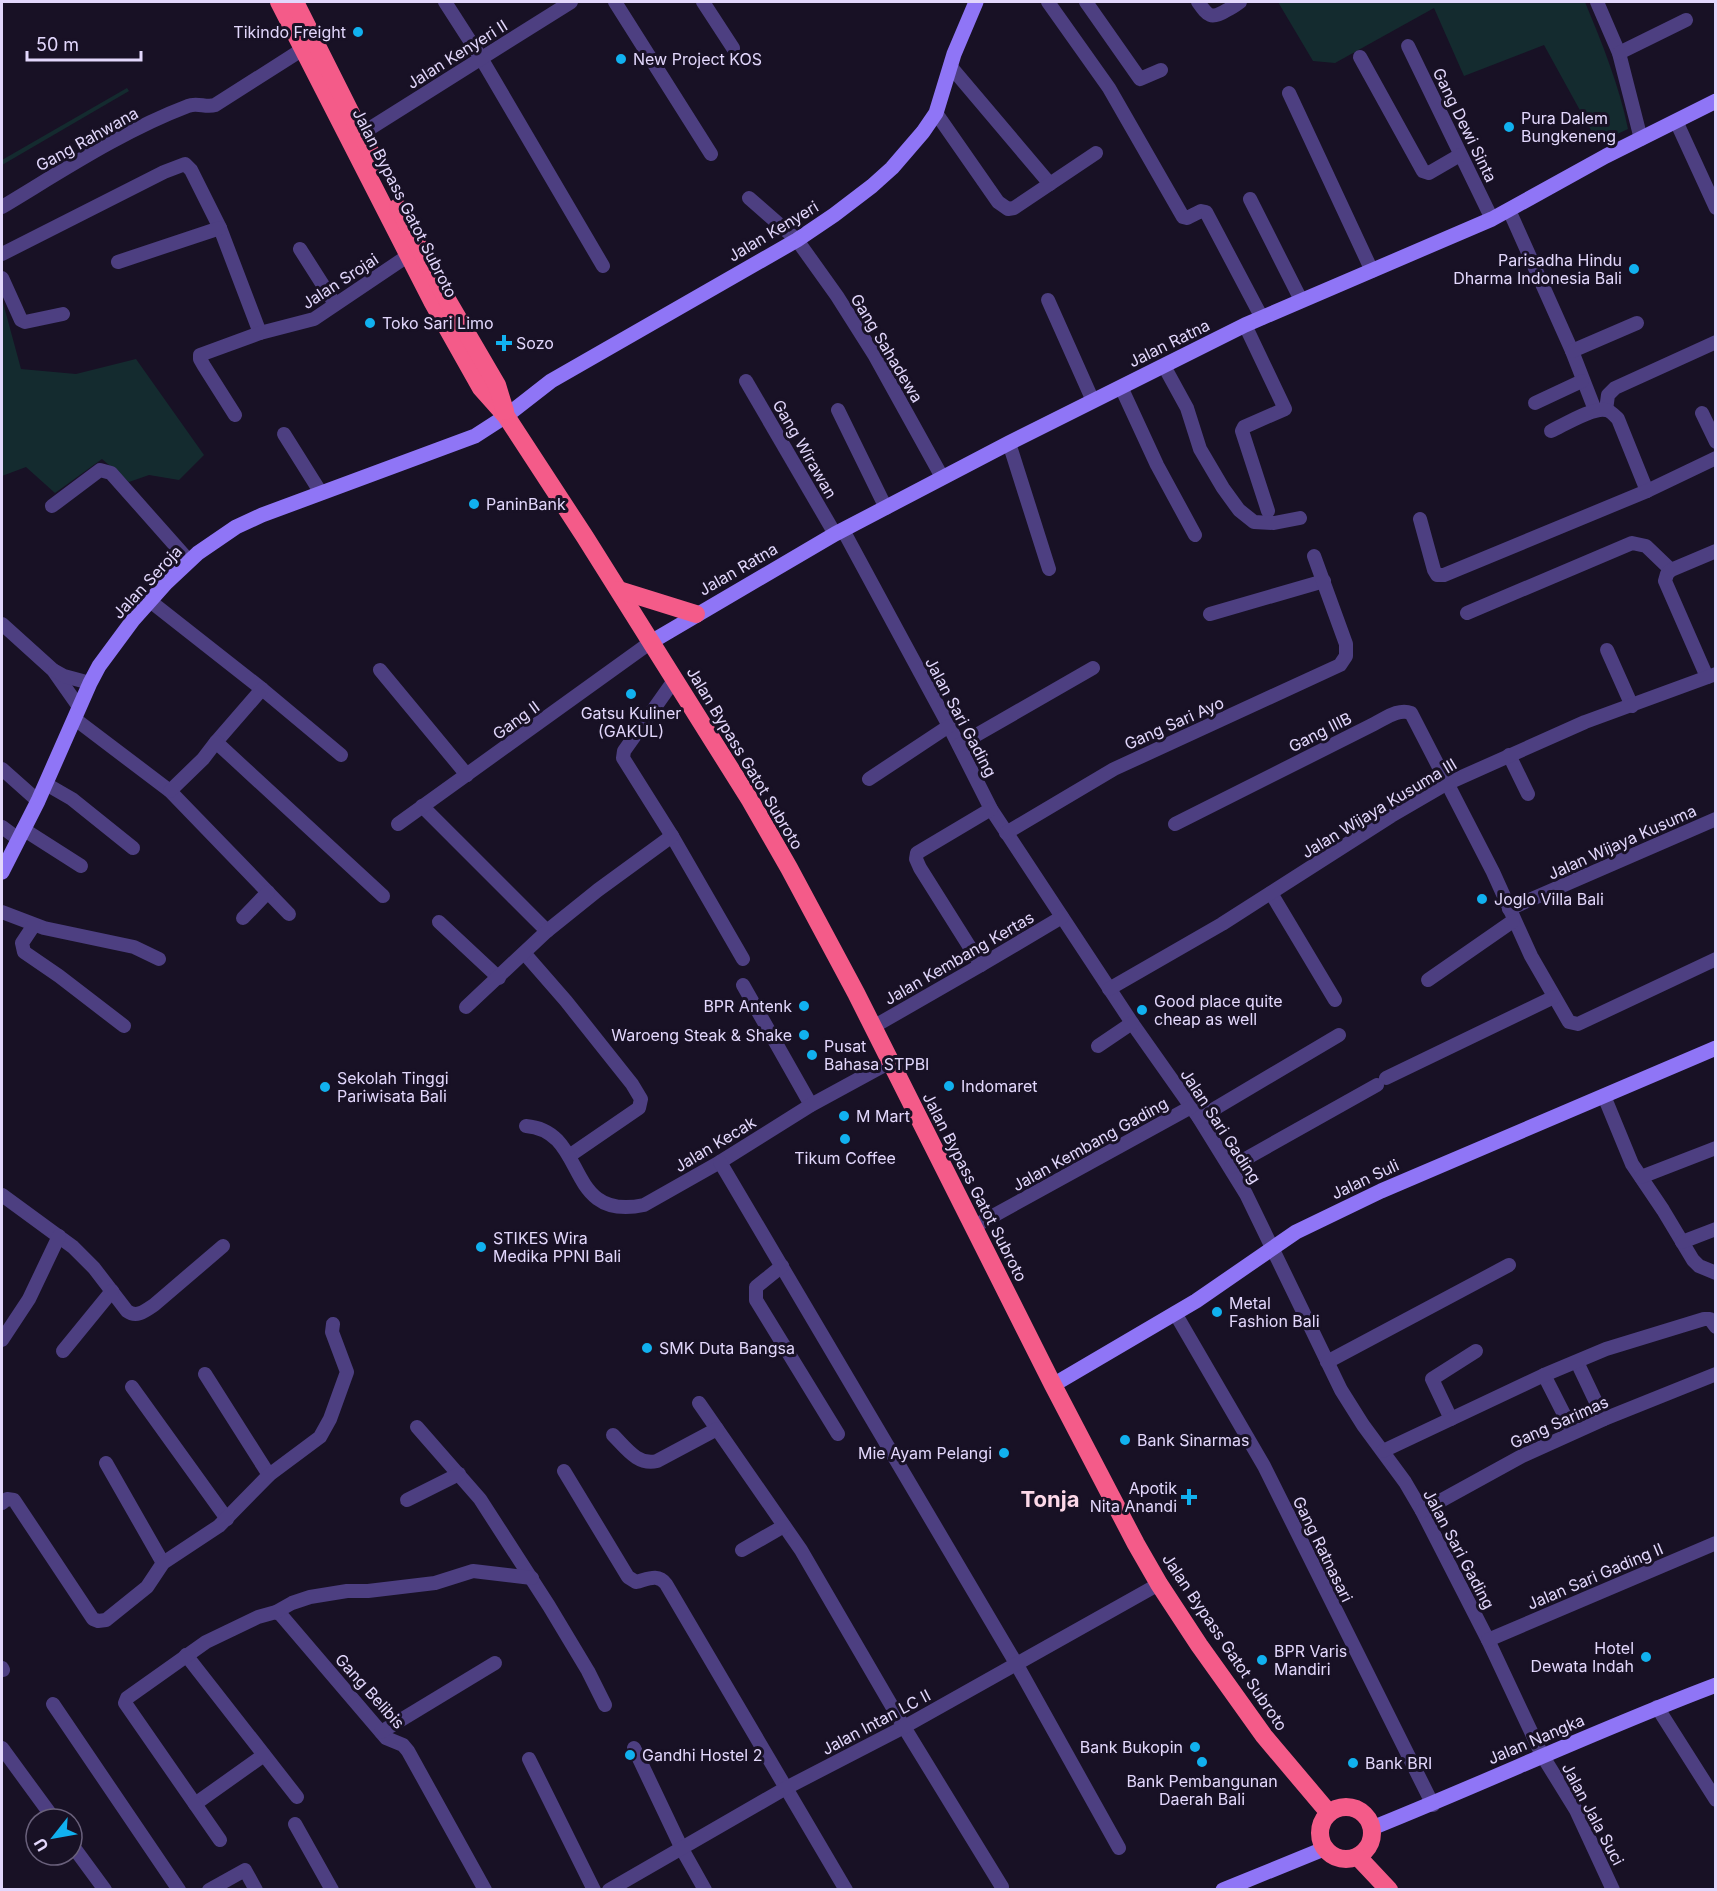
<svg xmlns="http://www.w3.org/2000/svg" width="1717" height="1891" viewBox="0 0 1717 1891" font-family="Inter,sans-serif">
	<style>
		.green { fill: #142b2f }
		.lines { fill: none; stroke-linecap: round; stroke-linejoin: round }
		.street { stroke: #4d3f81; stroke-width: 14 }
		.secondary { stroke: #8f75f6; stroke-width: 15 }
		.highway { stroke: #f45b89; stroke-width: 18 }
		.poi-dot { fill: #11b1ef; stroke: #181125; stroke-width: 2 }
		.labels { text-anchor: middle; stroke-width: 6; stroke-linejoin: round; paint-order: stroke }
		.poi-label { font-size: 16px; fill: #e2d7fc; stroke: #181125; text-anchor: start }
		.street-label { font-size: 16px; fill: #e2d7fc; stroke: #181125 }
		.district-label { font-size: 22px; font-weight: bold; fill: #fdd9e9; stroke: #181125 }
	</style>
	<rect width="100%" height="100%" fill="#181125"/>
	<g class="green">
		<path d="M1278,2H1585C1602,43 1619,85 1628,129L1598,143L1544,45L1464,76L1434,8L1335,63L1313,61Z"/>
		<path d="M127,88L129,91L2,165V160Z"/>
		<path d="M2,299L21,369L76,374L136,359L204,455L179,480L149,475L129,482L102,459L55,493L26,467L2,476Z"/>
	</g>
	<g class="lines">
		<g class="street">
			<path d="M445,2L481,58L603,266"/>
			<path d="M615,2L711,154"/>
			<path d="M703,2L733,48"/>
			<path d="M1048,2L1109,88L1183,217L1187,218L1201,211L1206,212L1262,318"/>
			<path d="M1086,2L1140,79L1161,70"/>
			<path d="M1198,2C1208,16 1211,20 1227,10C1232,8 1236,5 1240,2"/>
			<path d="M1597,2L1619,53L1641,139"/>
			<path d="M1408,46L1492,219"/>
			<path d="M1619,53L1686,20"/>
			<path d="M1360,57L1423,171L1429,173L1460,155"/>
			<path d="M951,67L1050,184"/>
			<path d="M1289,93L1372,271"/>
			<path d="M936,113L998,202L1008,209L1014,208L1096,153"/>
			<path d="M1676,121L1716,208"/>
			<path d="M361,134L571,2"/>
			<path d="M749,198L797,240L837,296L875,356L942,477"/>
			<path d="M1250,199L1301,300"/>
			<path d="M2,207C62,171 122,131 188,106C197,102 206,108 215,105L303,49"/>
			<path d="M1509,210L1572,351L1595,410"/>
			<path d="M300,249L335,304"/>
			<path d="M2,254L164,172L185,164L191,170L220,228L260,333"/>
			<path d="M118,262L220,228"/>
			<path d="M2,278L21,320L25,322L63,314"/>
			<path d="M1048,300L1093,401"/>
			<path d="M1245,325L1285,409L1244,427L1242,431L1268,511"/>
			<path d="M1572,351L1637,323"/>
			<path d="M1164,366L1187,408L1200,449L1223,488L1239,510L1254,522L1274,523L1300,518"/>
			<path d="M746,381L835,534"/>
			<path d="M1121,387L1157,465L1195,535"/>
			<path d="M1535,403L1582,381"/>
			<path d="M838,410L886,508"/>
			<path d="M1606,410L1608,395L1615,388L1716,342"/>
			<path d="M1702,413L1716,442"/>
			<path d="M235,415L204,366L200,359V355L260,333L314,319L415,251"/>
			<path d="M1551,431C1564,425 1593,407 1606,410C1611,411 1615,416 1618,419L1647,491"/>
			<path d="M284,434L321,493"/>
			<path d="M1009,443L1049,569"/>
			<path d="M52,506L100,470L111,473L189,561"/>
			<path d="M1420,519L1434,570L1437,575H1444L1647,491L1716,458"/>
			<path d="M843,530L949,726L991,809L1132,1023L1199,1118L1246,1194L1341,1390L1363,1425L1405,1482L1422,1511L1488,1640L1542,1755L1576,1810L1613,1890"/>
			<path d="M150,601L262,689L341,755"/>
			<path d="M1467,613L1632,543L1646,546L1671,570"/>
			<path d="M1210,614L1324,581"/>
			<path d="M2,624L53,670L79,707"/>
			<path d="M1607,650L1632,706"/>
			<path d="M380,670L467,775"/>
			<path d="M55,671L64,676L90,683"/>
			<path d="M1707,677L1665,581L1667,574L1671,570L1716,551"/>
			<path d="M675,679L624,751L623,758L672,836L743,959"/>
			<path d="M75,719L170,791L289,914"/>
			<path d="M216,742L262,689"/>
			<path d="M959,745L1093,668"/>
			<path d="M1509,755L1528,794"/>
			<path d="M2,769L38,801"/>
			<path d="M869,779L949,726"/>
			<path d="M46,784L72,799L133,848"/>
			<path d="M170,791L203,759L216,742L383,896"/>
			<path d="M422,806L547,931"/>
			<path d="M398,824L651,642"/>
			<path d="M1175,824L1374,724C1386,718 1399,708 1411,713L1493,872L1531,956L1569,1022L1578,1024L1716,959"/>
			<path d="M2,827L17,838"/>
			<path d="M23,829L81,866"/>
			<path d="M1006,833L1114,769L1340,665L1346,656V644L1314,556"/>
			<path d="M1271,893L1335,1000"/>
			<path d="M1509,909L1716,819"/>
			<path d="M2,912L44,928L134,947L159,959"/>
			<path d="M243,918L268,892"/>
			<path d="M439,922L499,978"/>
			<path d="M34,925L22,943L24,952L59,976L124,1026"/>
			<path d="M525,954L566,1001L632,1084L641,1099L639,1108L569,1156"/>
			<path d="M981,965L920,868L916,859L917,853L991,809"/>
			<path d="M1428,980L1513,921"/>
			<path d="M743,985L811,1105"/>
			<path d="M1109,989L1222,924L1391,816L1446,784L1585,722L1716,674"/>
			<path d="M466,1007L547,931L598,890L672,836"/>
			<path d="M873,1027L981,965L1062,917"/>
			<path d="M1098,1046L1132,1023"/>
			<path d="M1386,1078L1554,997"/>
			<path d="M1604,1096L1632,1164L1663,1210L1693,1260L1699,1266L1716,1273"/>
			<path d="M1199,1118L1339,1035"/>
			<path d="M526,1126C589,1131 563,1222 644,1205L720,1162L811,1105L890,1062"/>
			<path d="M720,1162L1017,1665L1119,1848"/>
			<path d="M1231,1167L1377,1085"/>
			<path d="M1641,1177L1716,1148"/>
			<path d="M2,1195L73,1247L94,1268L127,1311C137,1318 145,1311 154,1305L223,1246"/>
			<path d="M973,1227L1191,1107"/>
			<path d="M1682,1242L1716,1229"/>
			<path d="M782,1266L756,1287V1300L838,1434"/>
			<path d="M1175,1313L1264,1466L1433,1805"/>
			<path d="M2,1340L29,1299L59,1236"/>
			<path d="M63,1351L112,1291"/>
			<path d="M1327,1362L1509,1265"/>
			<path d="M1577,1362L1604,1419"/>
			<path d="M205,1374L269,1475"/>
			<path d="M1544,1375L1573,1432"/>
			<path d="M132,1387L227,1519"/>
			<path d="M699,1403L801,1550L904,1727L1002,1887"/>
			<path d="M1451,1419L1432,1379L1476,1351"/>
			<path d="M417,1427L480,1499L549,1606L588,1671L605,1705"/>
			<path d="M613,1435C626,1448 638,1466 657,1461L717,1429"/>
			<path d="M1383,1451L1544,1375L1606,1349L1704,1319H1710L1716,1327"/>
			<path d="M106,1463L163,1563"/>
			<path d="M564,1471L628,1577L636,1582C648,1579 658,1573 666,1584L846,1890"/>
			<path d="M407,1500L459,1474"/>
			<path d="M2,1503L7,1499L14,1500L93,1619L98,1621L106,1620L147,1587L163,1563L219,1526L269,1475L320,1437L330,1419L347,1372L332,1332L333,1324"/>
			<path d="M1422,1511L1522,1456L1604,1419L1716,1374"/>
			<path d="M742,1550L784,1526"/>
			<path d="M276,1612L281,1615L386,1738L403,1745L408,1751L485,1890"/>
			<path d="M1488,1640L1716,1543"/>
			<path d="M186,1655L297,1797"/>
			<path d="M2,1668L3,1670"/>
			<path d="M53,1704L179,1890"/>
			<path d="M1657,1707L1716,1800"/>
			<path d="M381,1732L495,1663"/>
			<path d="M2,1748L54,1819"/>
			<path d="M634,1748L682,1849L705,1890"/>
			<path d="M529,1759L594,1890"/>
			<path d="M195,1804L264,1755"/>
			<path d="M295,1824L332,1890"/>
			<path d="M220,1840L125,1703L127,1698L206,1642L258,1617L276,1612L292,1603L310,1597L347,1591H368L435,1583L473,1571L532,1578"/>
			<path d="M72,1845L105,1890"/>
			<path d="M209,1890L245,1870L256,1890"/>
			<path d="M609,1890L786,1788L904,1727L1159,1584"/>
		</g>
		<g class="secondary">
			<path d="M651,642L835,534L1009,443L1245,325L1492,219L1606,156L1716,101"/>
			<path d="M2,872L38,801L90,683L99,666L133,620L166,583L198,553L236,527L262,515L475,436L506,416L551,381L797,240L834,215L872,186L892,168L923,132L936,113L954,54L976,2"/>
			<path d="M1053,1385L1196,1301L1296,1232L1381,1191L1716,1048"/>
			<path d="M1372,1828C1487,1782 1599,1729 1716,1685"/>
			<path d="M1223,1890L1326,1848"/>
		</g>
		<g class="highway">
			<path d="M279,2L432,301L481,388L506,416L585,537L750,800L789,868L856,993L1053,1385L1136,1544L1159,1584L1199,1645L1264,1736L1329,1813"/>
			<path d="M295,2L378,167"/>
			<path d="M398,207L445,296L497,385L505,411"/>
			<path d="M619,590L696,614"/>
			<circle cx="1346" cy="1833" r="26"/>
			<path d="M1358,1857L1389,1890"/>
		</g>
	</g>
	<g class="poi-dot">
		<circle cx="358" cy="32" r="6"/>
		<circle cx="621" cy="59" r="6"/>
		<circle cx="1509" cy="127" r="6"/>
		<circle cx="1634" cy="269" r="6"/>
		<circle cx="370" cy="323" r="6"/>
		<path d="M501 334h6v6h6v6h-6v6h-6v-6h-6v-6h6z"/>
		<circle cx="474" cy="504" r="6"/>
		<circle cx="631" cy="694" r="6"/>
		<circle cx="1482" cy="899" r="6"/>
		<circle cx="804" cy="1006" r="6"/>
		<circle cx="1142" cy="1010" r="6"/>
		<circle cx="804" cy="1035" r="6"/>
		<circle cx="812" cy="1055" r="6"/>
		<circle cx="949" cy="1086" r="6"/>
		<circle cx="325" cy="1087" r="6"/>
		<circle cx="844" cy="1116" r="6"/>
		<circle cx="845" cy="1139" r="6"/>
		<circle cx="481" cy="1247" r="6"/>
		<circle cx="1217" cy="1312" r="6"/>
		<circle cx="647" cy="1348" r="6"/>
		<circle cx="1125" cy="1440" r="6"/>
		<circle cx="1004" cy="1453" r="6"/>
		<path d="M1186 1488h6v6h6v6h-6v6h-6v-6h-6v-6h6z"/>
		<circle cx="1646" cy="1657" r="6"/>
		<circle cx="1262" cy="1660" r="6"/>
		<circle cx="1195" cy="1747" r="6"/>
		<circle cx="630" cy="1755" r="6"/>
		<circle cx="1202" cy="1762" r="6"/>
		<circle cx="1353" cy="1763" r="6"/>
	</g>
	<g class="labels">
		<g class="poi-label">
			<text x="346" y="38" text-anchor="end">Tikindo Freight</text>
			<text x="633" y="65">New Project KOS</text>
			<text x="1521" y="124">Pura Dalem<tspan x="1521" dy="18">Bungkeneng</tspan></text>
			<text x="1622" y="266" text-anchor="end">Parisadha Hindu<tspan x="1622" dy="18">Dharma Indonesia Bali</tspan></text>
			<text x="382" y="329">Toko Sari Limo</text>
			<text x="516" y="349">Sozo</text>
			<text x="486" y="510">PaninBank</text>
			<text x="631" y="719" text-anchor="middle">Gatsu Kuliner<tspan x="631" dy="18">(GAKUL)</tspan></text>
			<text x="1494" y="905">Joglo Villa Bali</text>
			<text x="1154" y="1007">Good place quite<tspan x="1154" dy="18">cheap as well</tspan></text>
			<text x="792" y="1012" text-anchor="end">BPR Antenk</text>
			<text x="792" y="1041" text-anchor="end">Waroeng Steak &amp; Shake</text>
			<text x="824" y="1052">Pusat<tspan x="824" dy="18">Bahasa STPBI</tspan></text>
			<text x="337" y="1084">Sekolah Tinggi<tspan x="337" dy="18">Pariwisata Bali</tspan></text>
			<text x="961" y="1092">Indomaret</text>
			<text x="856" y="1122">M Mart</text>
			<text x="845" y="1164" text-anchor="middle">Tikum Coffee</text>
			<text x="493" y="1244">STIKES Wira<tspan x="493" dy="18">Medika PPNI Bali</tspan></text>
			<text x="1229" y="1309">Metal<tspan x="1229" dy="18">Fashion Bali</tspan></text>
			<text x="659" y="1354">SMK Duta Bangsa</text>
			<text x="1137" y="1446">Bank Sinarmas</text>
			<text x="992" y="1459" text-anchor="end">Mie Ayam Pelangi</text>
			<text x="1177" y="1494" text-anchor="end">Apotik<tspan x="1177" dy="18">Nita Anandi</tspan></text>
			<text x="1634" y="1654" text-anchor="end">Hotel<tspan x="1634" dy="18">Dewata Indah</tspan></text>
			<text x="1274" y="1657">BPR Varis<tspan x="1274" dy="18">Mandiri</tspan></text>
			<text x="1183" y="1753" text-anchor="end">Bank Bukopin</text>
			<text x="642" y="1761">Gandhi Hostel 2</text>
			<text x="1365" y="1769">Bank BRI</text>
			<text x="1202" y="1787" text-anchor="middle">Bank Pembangunan<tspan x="1202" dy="18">Daerah Bali</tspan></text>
		</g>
		<g class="street-label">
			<text transform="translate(457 54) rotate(-32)" y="6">Jalan Kenyeri II</text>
			<text transform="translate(1465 125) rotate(64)" y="6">Gang Dewi Sinta</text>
			<text transform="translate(87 139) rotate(-29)" y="6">Gang Rahwana</text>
			<text transform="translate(405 203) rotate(63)" y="6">Jalan Bypass Gatot Subroto</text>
			<text transform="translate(773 231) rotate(-31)" y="6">Jalan Kenyeri</text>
			<text transform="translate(340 281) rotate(-33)" y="6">Jalan Srojai</text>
			<text transform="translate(1169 343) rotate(-26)" y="6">Jalan Ratna</text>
			<text transform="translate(887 348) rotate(59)" y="6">Gang Sahadewa</text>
			<text transform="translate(805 449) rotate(60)" y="6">Gang Wirawan</text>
			<text transform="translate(738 569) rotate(-30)" y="6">Jalan Ratna</text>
			<text transform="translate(147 582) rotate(-47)" y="6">Jalan Seroja</text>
			<text transform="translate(961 717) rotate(62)" y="6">Jalan Sari Gading</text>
			<text transform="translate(516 720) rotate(-36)" y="6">Gang II</text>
			<text transform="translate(1174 723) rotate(-24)" y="6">Gang Sari Ayo</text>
			<text transform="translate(1320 732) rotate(-27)" y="6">Gang IIIB</text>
			<text transform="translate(745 758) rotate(59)" y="6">Jalan Bypass Gatot Subroto</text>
			<text transform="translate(1379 808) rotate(-31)" y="6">Jalan Wijaya Kusuma III</text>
			<text transform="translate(1622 842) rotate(-24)" y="6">Jalan Wijaya Kusuma</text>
			<text transform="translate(959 958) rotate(-30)" y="6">Jalan Kembang Kertas</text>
			<text transform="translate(1221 1126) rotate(57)" y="6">Jalan Sari Gading</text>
			<text transform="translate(715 1144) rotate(-31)" y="6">Jalan Kecak</text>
			<text transform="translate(1090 1144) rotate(-29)" y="6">Jalan Kembang Gading</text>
			<text transform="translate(1365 1179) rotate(-25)" y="6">Jalan Suli</text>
			<text transform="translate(975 1187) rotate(63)" y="6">Jalan Bypass Gatot Subroto</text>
			<text transform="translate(1559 1422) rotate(-24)" y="6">Gang Sarimas</text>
			<text transform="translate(1323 1549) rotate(64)" y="6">Gang Ratnasari</text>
			<text transform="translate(1459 1549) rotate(62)" y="6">Jalan Sari Gading</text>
			<text transform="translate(1595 1576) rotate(-23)" y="6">Jalan Sari Gading II</text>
			<text transform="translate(1225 1642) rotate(56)" y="6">Jalan Bypass Gatot Subroto</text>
			<text transform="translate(370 1691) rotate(48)" y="6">Gang Belibis</text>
			<text transform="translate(876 1722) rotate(-28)" y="6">Jalan Intan LC II</text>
			<text transform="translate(1536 1739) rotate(-23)" y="6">Jalan Nangka</text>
			<text transform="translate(1593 1814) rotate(62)" y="6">Jalan Jala Suci</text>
		</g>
		<g class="district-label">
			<text x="1050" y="1507">Tonja</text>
		</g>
	</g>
	<rect width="1717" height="1891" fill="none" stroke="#e2d7fc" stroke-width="6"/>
	<g transform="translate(54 1837) rotate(239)"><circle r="28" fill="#181125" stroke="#69607b" stroke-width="1.5"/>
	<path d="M0-4.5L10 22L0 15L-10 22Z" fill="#11b1ef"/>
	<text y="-9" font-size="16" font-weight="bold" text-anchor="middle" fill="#e2d7fc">U</text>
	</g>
	<path d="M27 51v9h114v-9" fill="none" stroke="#e2d7fc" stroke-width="3"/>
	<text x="36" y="51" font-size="18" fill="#e2d7fc" stroke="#181125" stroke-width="4.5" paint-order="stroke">50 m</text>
</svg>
